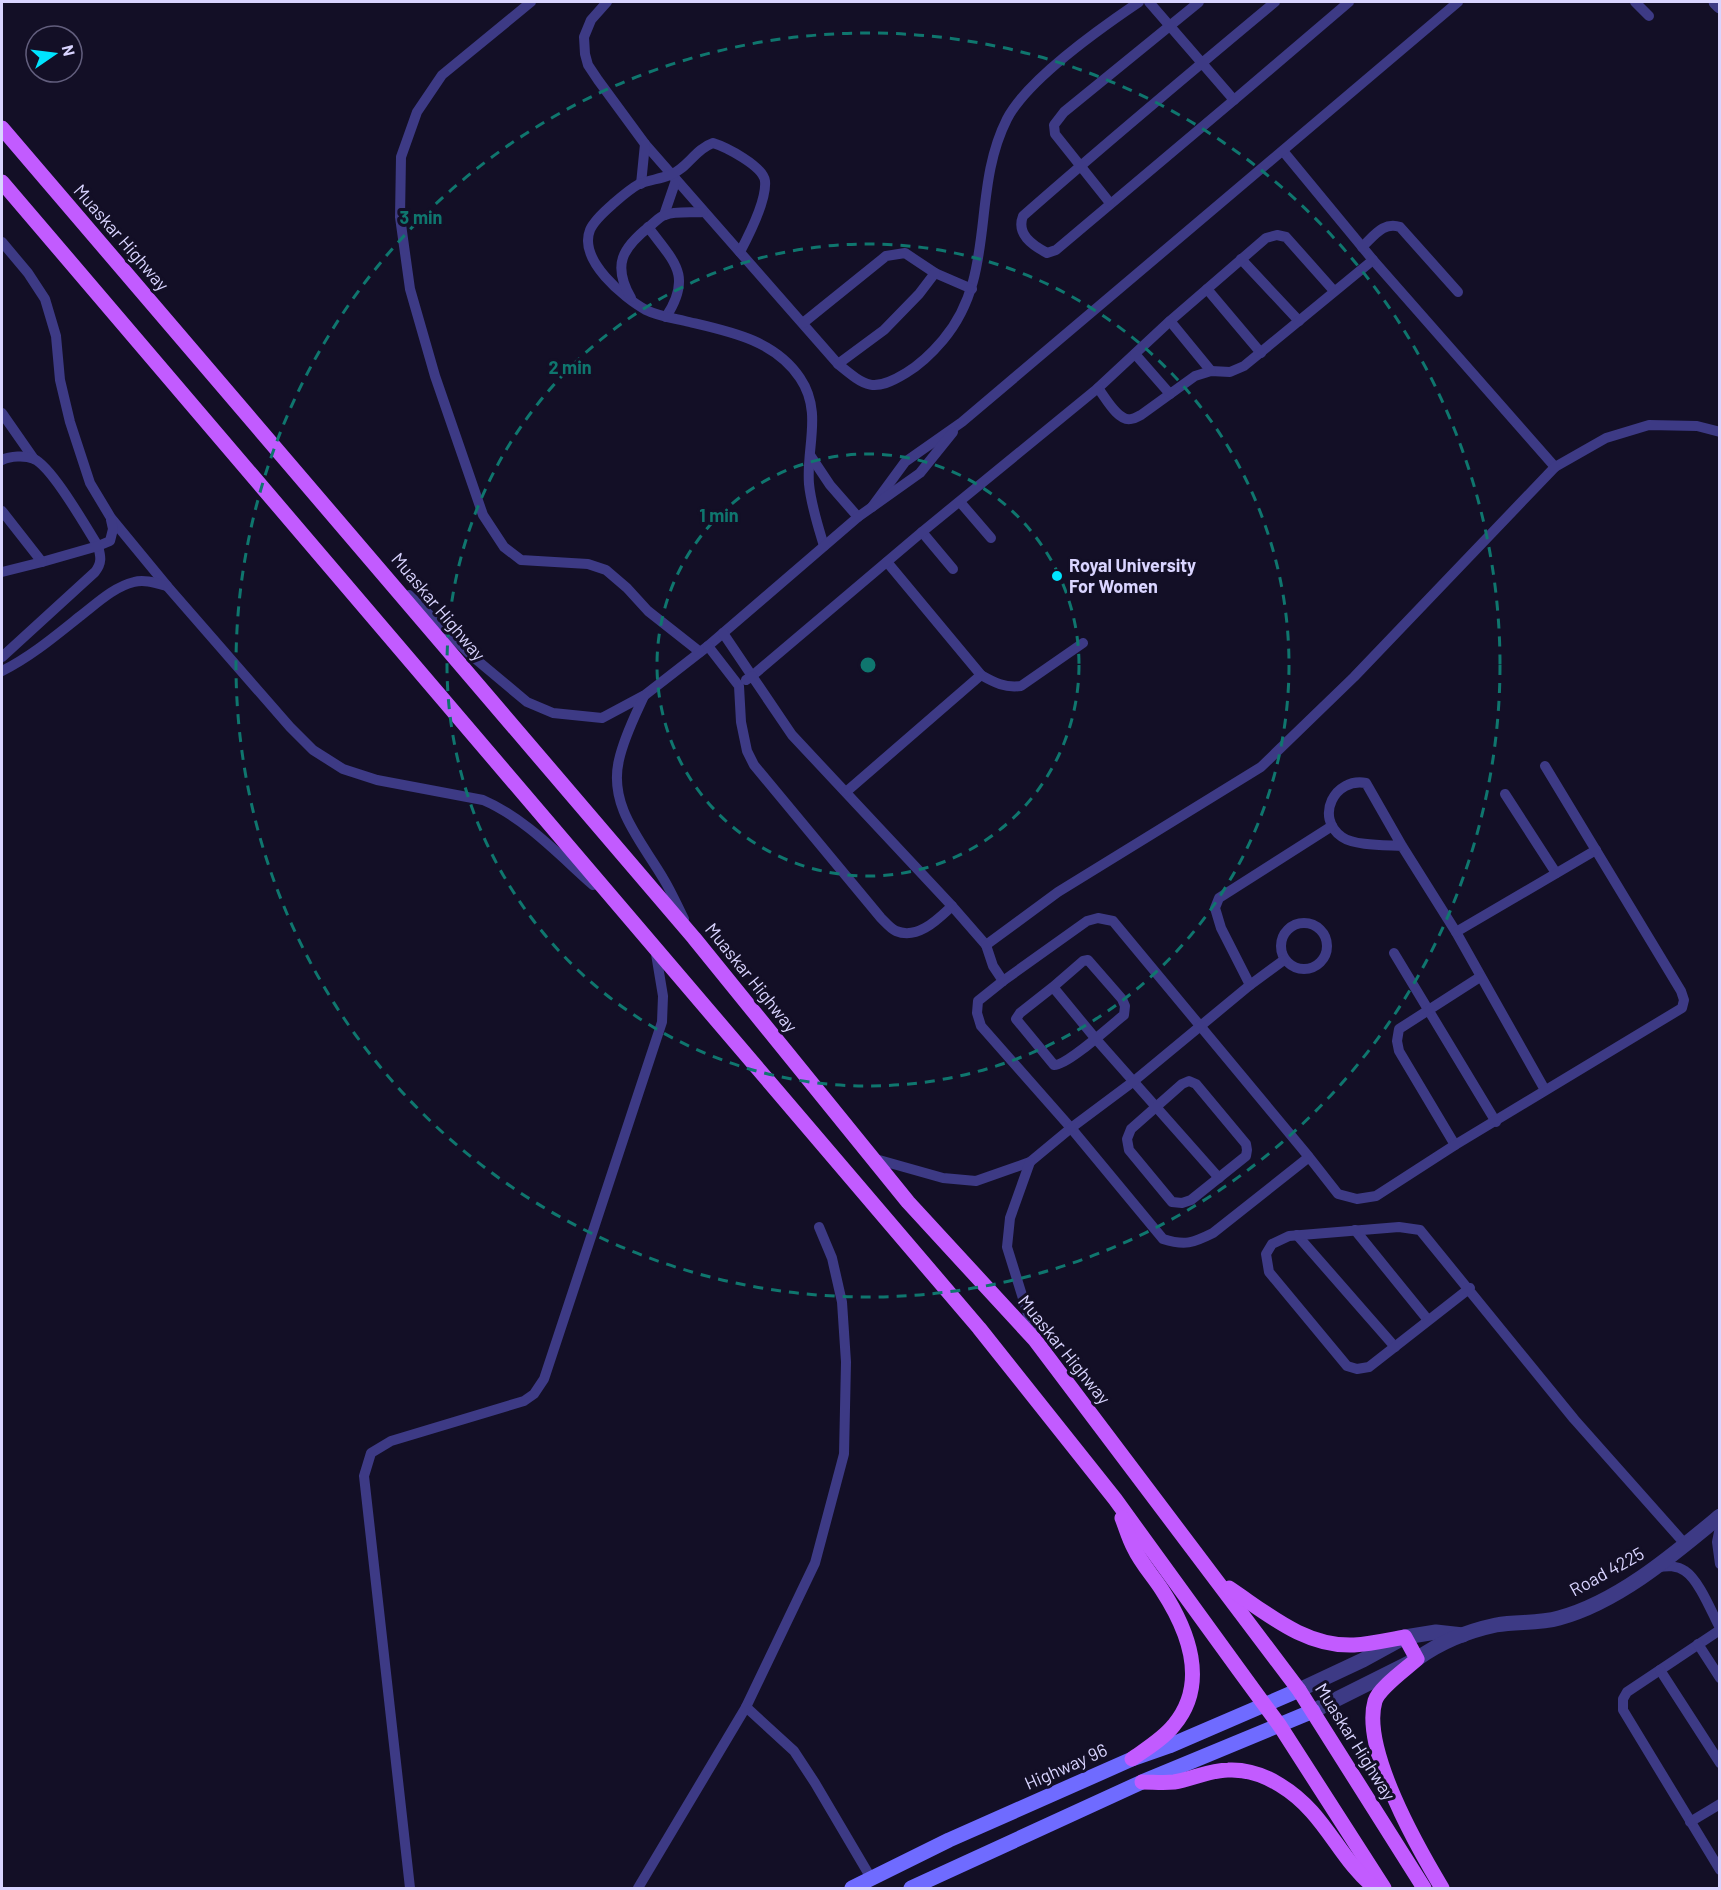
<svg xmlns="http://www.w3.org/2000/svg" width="1721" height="1890" viewBox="0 0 1721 1890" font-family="Barlow,sans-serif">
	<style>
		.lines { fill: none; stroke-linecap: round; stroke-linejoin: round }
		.lane { stroke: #3d3a85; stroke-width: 10 }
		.street { stroke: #3d3a85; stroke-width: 15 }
		.secondary { stroke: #6f6bff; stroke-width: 15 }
		.primary { stroke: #c25bff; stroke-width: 15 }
		.ring { fill: none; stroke: #0f766e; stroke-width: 3; stroke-dasharray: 10 8 }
		.poi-dot { fill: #00e5ff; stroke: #130f26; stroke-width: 2 }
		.labels { text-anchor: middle; stroke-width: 6; stroke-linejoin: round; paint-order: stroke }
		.street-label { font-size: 18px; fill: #d9d4ff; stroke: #130f26 }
		.poi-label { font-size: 18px; font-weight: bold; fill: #d9d4ff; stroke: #130f26; text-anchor: start }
		.centre { fill: #0f766e; stroke: #130f26; stroke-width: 3 }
		.ring-label { font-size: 18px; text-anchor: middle; font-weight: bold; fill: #0f766e; stroke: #130f26; stroke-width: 6; stroke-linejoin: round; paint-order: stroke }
	</style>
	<rect width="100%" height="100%" fill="#130f26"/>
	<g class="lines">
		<g class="lane">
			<path d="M531,2L442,75L417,112L401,157L400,217L410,289L435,376L483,515L504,547L521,560L588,564L606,570L627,588L648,611L700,652"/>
			<path d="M607,2L591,20L584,37L585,54L588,65L598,80L645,144L838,364C866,387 873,393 906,373C921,364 932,353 943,340C998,275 970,192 1007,119C1027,80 1102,27 1139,2"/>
			<path d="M1149,2L1234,100L1056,250L1047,253C1032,245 1016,234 1023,216C1106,143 1191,72 1275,2"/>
			<path d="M1635,2L1649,16"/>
			<path d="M1234,100L1349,2"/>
			<path d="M1283,151L1373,260L1555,467"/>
			<path d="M641,184L645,144"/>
			<path d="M1110,203L1055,134L1054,125L1064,112L1199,2"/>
			<path d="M664,215L676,180"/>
			<path d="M648,227C674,262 693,275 666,317"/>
			<path d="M2,242L28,273L45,299L56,336L60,380L70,422L90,483L111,518L167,586L290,727L313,750L343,769L377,780L483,800C525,818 559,855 593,885"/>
			<path d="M1362,247C1374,236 1384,221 1400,227L1458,292"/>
			<path d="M740,252C749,235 767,200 765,181C763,166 726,147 713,143C695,149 687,169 670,175C660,179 649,180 639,184C630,189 622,196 614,203C606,210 594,220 590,230C578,260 624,298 646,310C658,316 672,318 685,321C727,331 774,339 800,378C823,412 806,447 809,484C811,505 818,526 824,546"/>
			<path d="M1241,259L1299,321"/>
			<path d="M1207,289L1261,353"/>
			<path d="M1334,291L1286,237L1277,235L1266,238L1170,321L1098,388C1105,397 1118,422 1131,419C1135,419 1138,416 1141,415L1195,376L1211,371L1230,372L1244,366L1373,260"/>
			<path d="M631,298C612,265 622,248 650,226C654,223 660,216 665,215C675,211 691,213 703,212"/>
			<path d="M1170,321L1211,371"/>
			<path d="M803,323L886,256L905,253L935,273L972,289"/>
			<path d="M1135,354L1170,394"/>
			<path d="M838,364L884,330L919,294L935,273"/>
			<path d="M2,413L34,459"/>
			<path d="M810,455L830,485L858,517"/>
			<path d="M2,460C10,456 25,455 34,459C52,467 86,527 98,546C101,557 102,563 95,572L2,657"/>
			<path d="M960,502L991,538"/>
			<path d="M872,507L905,462L962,422L1458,2"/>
			<path d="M2,511L42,562L98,546L110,541L113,529L111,520"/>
			<path d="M922,532L953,569"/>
			<path d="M887,562L981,675"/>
			<path d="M2,572L42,562"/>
			<path d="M409,595L472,656L527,702L553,713L602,718L645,695L708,646L858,517L920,473L953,432"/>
			<path d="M723,633L752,676L922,532L1098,388"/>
			<path d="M708,646L739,686L741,722L747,751L754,765L881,918C885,922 891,929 896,931C918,940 938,919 952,906"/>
			<path d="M2,671C30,657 54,637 79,617C95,605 113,587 134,582C144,579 156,583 167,586"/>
			<path d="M746,680L752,676L792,735L952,906L986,945"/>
			<path d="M644,696C635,716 624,737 619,760C608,806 642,842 663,878C671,891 677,905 684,919"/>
			<path d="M846,792L981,675C995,683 1005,688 1021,686L1083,643"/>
			<path d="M1505,794L1556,873"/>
			<path d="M1402,846C1386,845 1355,846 1342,837C1314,817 1335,777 1366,783L1402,846L1456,932L1545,1090"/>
			<circle cx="1304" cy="946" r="23"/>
			<path d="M1456,932L1596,850"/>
			<path d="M1394,953L1496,1122"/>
			<path d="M1003,981L993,966L986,945L1058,892L1261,767L1354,677L1555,467L1606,438L1649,425L1697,426L1720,432"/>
			<path d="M1250,985L1221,928L1215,908L1219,898L1332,826"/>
			<path d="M1053,987L1020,1013L1016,1019L1054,1065C1067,1066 1111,1025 1124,1015L1125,1006L1122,999L1088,960L1083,961L1053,987L1095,1038L1219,1178"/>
			<path d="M1189,1081L1196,1084L1246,1144L1247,1150L1246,1156L1191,1200L1182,1203L1172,1202L1129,1150L1127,1139L1131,1129L1182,1084Z"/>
			<path d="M1455,1145L1399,1051L1397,1041L1399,1029L1480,977"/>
			<path d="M1309,1157L1213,1233C1193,1243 1185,1246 1163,1239L1071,1128L981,1026L977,1013L978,1001L1003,981L1087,921L1098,918L1113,921L1309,1157L1338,1194L1357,1199L1376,1196L1455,1145L1682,1008L1684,1000L1681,991L1545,766"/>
			<path d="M872,1158L943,1178L976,1181L1030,1162L1071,1128L1134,1081L1250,985L1284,960"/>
			<path d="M1030,1162L1010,1218L1007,1247L1035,1337"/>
			<path d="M1355,1230L1428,1320"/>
			<path d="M1297,1235L1395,1347"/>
			<path d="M1470,1288L1369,1367L1357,1369L1347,1366L1269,1272L1266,1254L1272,1244L1289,1236L1399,1227L1420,1230L1574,1419L1685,1544"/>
			<path d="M1720,1527L1717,1542L1720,1564"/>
			<path d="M1658,1567C1667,1566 1677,1565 1685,1571C1699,1580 1712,1613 1720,1628"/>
			<path d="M1720,1630L1627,1692L1623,1699V1710L1720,1870"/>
			<path d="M1698,1644L1720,1678"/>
			<path d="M1660,1670L1720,1763"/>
			<path d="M746,1707L794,1751L815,1783L871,1878"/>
			<path d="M1690,1822L1720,1804"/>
			<path d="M410,1888L364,1476L371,1453L391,1441L524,1401L534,1394L544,1379L662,1022L663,996L655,948"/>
			<path d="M638,1888L746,1707L815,1563L844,1454L846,1362L842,1302L832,1258L819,1227"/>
		</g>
		<g class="street">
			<path d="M1716,2L1720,6"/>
			<path d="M1299,1690L1363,1660L1405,1637L1436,1632L1463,1635"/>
			<path d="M1313,1711L1417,1659C1439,1643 1468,1631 1496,1625C1517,1621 1538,1624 1559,1618C1618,1602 1673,1555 1720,1516"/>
		</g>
		<g class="secondary">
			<path d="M852,1888L949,1840L1132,1759L1169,1746L1299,1690"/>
			<path d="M911,1888L1142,1782L1313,1711"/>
		</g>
		<g class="primary">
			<path d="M2,128L694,938L908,1202L1035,1340L1299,1690L1424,1888"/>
			<path d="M2,182L979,1328L1115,1499L1239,1670L1280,1726L1384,1888"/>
			<path d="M1122,1518C1126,1528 1129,1539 1134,1548C1141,1563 1153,1576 1162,1590C1188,1630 1209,1683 1174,1725C1163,1739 1146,1749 1132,1759"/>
			<path d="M1229,1588C1268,1614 1305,1647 1354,1645C1371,1644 1388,1640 1405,1637L1417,1659C1406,1669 1379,1688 1375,1701C1361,1749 1418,1848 1442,1888"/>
			<path d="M1142,1782C1153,1782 1164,1783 1174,1782C1192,1779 1210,1770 1228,1770C1247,1769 1264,1775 1280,1785C1326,1813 1337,1857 1375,1888"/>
		</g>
	</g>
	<g class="ring">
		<circle cx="868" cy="665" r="211"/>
		<circle cx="868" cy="665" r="421"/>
		<circle cx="868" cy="665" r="632"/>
	</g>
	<circle class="poi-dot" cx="1057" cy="576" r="6"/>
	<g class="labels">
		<g class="street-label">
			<text transform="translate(121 238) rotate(49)" y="6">Muaskar Highway</text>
			<text transform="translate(438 607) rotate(50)" y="6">Muaskar Highway</text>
			<text transform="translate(751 978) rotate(51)" y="6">Muaskar Highway</text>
			<text transform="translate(1064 1350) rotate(51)" y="6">Muaskar Highway</text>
			<text transform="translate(1607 1572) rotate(-29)" y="6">Road 4225</text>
			<text transform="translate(1355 1742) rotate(58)" y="6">Muaskar Highway</text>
			<text transform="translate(1066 1767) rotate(-24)" y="6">Highway 96</text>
		</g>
		<g class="poi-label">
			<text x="1069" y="572">Royal University<tspan x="1069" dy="21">For Women</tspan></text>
		</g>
	</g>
	<circle cx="868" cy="665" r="9" class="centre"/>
	<g class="ring-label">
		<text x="421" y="224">3 min</text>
		<text x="570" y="374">2 min</text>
		<text x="719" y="522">1 min</text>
	</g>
	<rect width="1721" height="1890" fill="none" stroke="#d9d4ff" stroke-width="6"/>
	<g transform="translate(54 54) rotate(76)"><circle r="28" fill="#130f26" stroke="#625e7d" stroke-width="1.5"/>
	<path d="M0-4.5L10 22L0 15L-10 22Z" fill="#00e5ff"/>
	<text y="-9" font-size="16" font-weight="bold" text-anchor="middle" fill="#d9d4ff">N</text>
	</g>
</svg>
